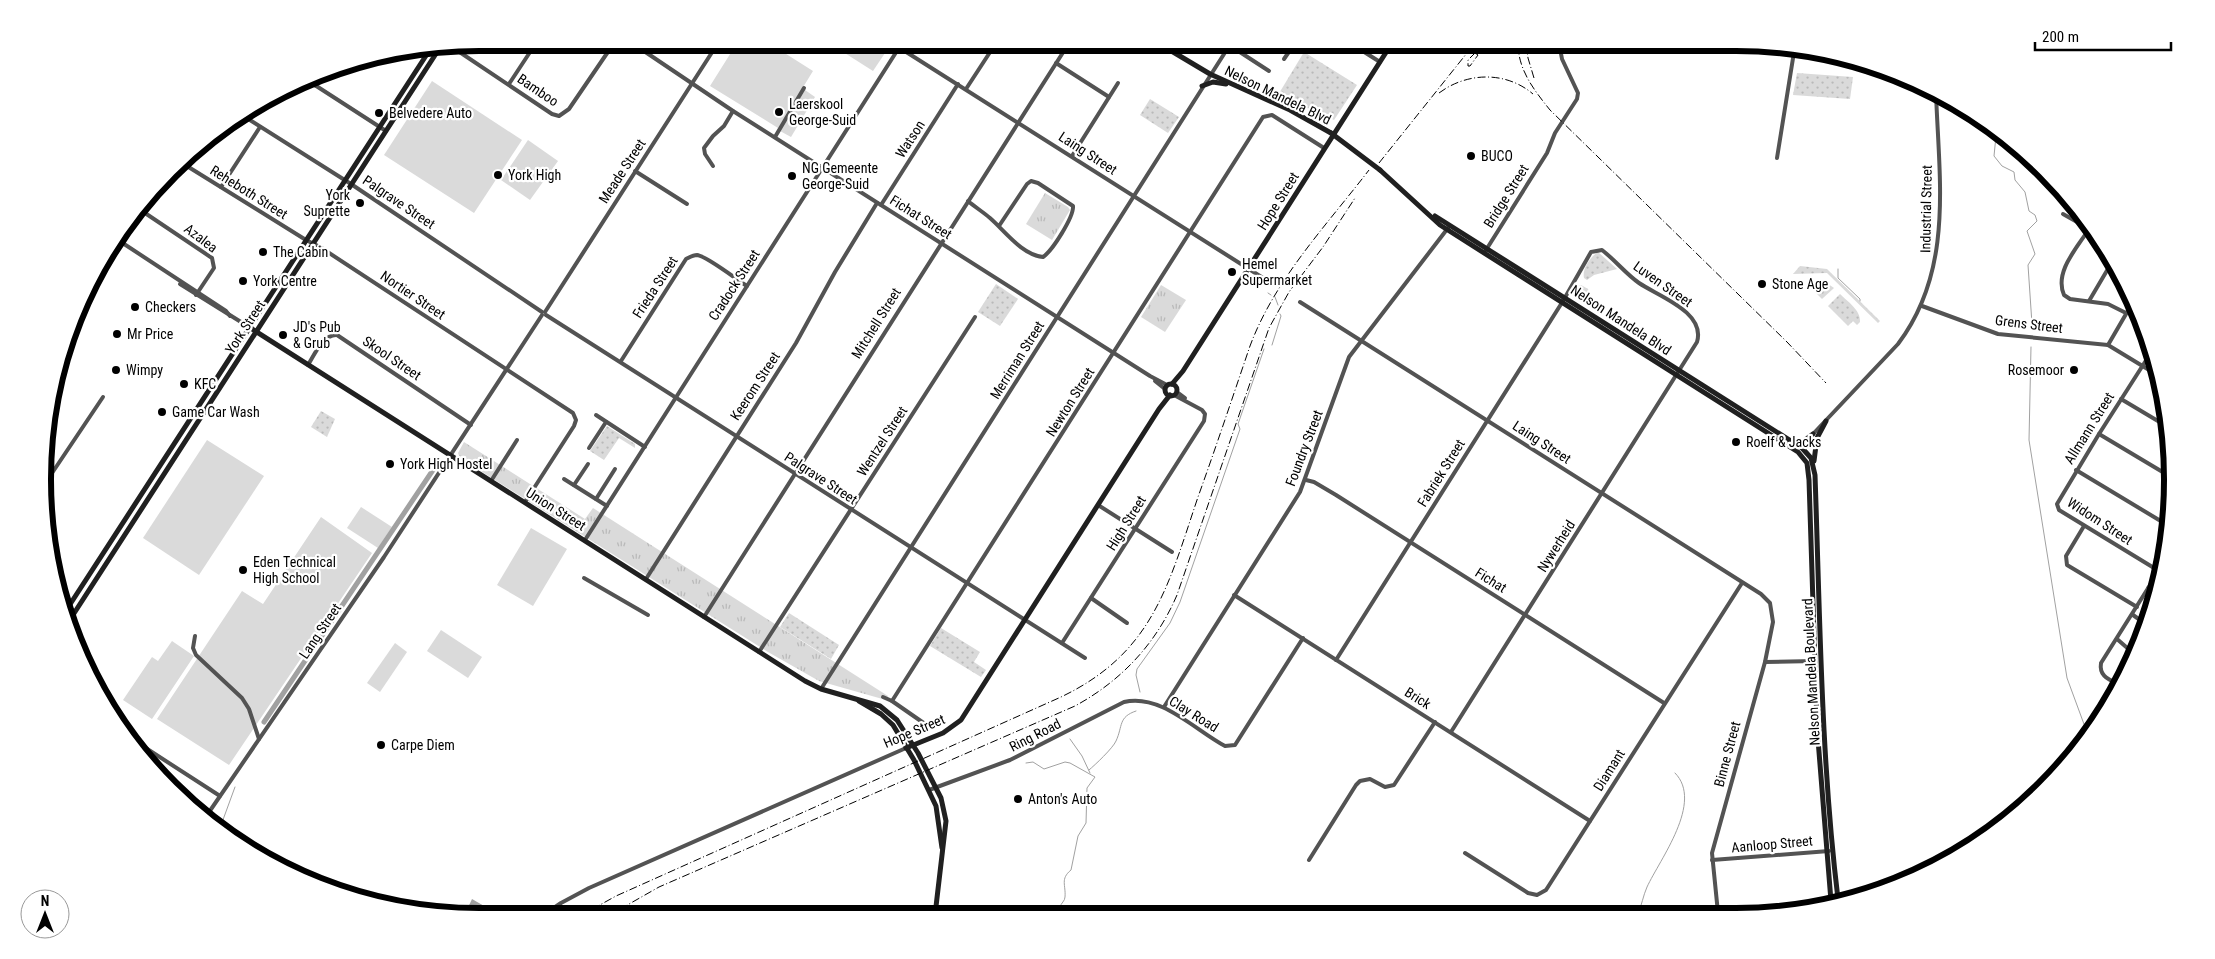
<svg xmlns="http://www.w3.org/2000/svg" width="2215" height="959" viewBox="0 0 2215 959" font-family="'Roboto Condensed',sans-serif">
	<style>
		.grass { fill: url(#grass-dots) }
		.park { fill: url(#park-tufts) }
		.garden { fill: #dadada }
		.water { fill: url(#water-waves) }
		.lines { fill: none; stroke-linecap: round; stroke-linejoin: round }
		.stream { stroke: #a1a1a1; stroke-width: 1 }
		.canal { stroke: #a1a1a1; stroke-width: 5 }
		.street { stroke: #535353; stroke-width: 4 }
		.secondary { stroke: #202020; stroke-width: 5 }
		.rail { stroke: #000; stroke-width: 1; stroke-dasharray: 8 2.5 1 2.5; stroke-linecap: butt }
		.secondary-bridge { stroke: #202020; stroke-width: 5 }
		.poi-dot { fill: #000; stroke: #fff; stroke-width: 2 }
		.labels { text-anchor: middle; stroke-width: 4.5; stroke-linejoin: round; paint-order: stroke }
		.street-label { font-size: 14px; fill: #000; stroke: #fff }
		.poi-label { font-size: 14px; fill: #000; stroke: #fff; text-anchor: start }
		.rim { fill: none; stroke: #000; stroke-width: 6 }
	</style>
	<defs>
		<pattern id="grass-dots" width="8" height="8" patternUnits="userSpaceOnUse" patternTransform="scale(1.25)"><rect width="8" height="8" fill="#dadada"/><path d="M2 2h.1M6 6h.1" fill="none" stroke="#b9b9b9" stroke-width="1.8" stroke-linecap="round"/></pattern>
		<pattern id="park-tufts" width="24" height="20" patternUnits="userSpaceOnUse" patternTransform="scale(1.25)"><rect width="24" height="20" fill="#dadada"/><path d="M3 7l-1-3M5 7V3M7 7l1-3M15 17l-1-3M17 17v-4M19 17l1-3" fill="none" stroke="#b9b9b9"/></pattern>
		<pattern id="water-waves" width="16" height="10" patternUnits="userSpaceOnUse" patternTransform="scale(1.25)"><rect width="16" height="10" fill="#a1a1a1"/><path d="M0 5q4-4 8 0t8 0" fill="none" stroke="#898989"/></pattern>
	</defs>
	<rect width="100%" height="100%" fill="#fff"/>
	<g class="grass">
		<path d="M1304,52L1357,85L1334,120L1278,95Z"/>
		<path d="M1797,73L1853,77L1850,99L1793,95Z"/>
		<path d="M1150,99L1179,117L1168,133L1140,115Z"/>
		<path d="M1598,252L1617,269L1594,275L1587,280L1584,278C1582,269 1590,257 1598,252Z"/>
		<path d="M1800,266L1827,269L1880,321L1878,323L1827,273L1793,274Z"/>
		<path d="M1821,279L1834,288L1822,299L1810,287L1816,281Z"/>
		<path d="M996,284L1018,299L1000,326L978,312Z"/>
		<path d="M1581,285L1588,289L1593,305L1590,307L1573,296L1575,286Z"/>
		<path d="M1840,294C1847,301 1861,310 1860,322L1857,325L1853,321L1848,326L1828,306Z"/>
		<path d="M321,411L335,419L327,437L311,427Z"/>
		<path d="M607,426L635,444V448L619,438L604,460L590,451Z"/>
		<path d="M789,613L839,645L831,659L780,627Z"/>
		<path d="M941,628L980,652L974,662L986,670L981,677L930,646Z"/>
	</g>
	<g class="park">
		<path d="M1045,193L1068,207L1070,210L1052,240L1026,224Z"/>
		<path d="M1161,285L1186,300L1165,332L1141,317Z"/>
		<path d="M464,442L585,519L593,508L888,696L886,700L819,681L768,652L460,458L458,453Z"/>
	</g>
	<g class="garden">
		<path d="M737,43H757L776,54L783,52L813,71L778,128L710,86Z"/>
		<path d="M829,43H875L887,50L873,71Z"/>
		<path d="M432,81L522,140L474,213L384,155Z"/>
		<path d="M805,90L815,97L791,137L780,131Z"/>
		<path d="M528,140L558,161L530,200L501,180Z"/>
		<path d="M207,440L264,476L199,575L143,538Z"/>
		<path d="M361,507L392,527L378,548L347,528Z"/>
		<path d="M321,517L372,553L229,765L157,719L242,591L263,604Z"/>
		<path d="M531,528L567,549L533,606L497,585Z"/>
		<path d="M441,630L482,657L468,678L427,651Z"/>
		<path d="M172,641L194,656L152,719L123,700L152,657L158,661Z"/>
		<path d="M395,643L407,652L380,692L367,683Z"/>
	</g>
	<path class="water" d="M472,899L491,910L487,916L465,914Z"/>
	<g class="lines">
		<g class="stream">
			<path d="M1978,118V123L1988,129L1989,134L1996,136L1994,156L2002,166L2014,172L2015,180L2025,192L2029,211L2035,215L2037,221L2027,231L2035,254L2028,265L2032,324"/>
			<path d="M1838,269V278L1860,299V301"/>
			<path d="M1268,293L1271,295"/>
			<path d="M1275,297L1278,305"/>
			<path d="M1272,345L1281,316L1280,314"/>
			<path d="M2031,347L2029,440L2067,678L2088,735"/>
			<path d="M1140,692L1136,675L1137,669L1170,623L1180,602L1240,429L1238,424L1264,349"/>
			<path d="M1070,739L1082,756L1090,773"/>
			<path d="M1026,763L1033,762L1044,769L1065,762L1070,763L1095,777L1087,788L1086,823L1078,836L1071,870C1060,879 1066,885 1065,897C1065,901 1061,903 1060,907L1064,915"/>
			<path d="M1089,770C1095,765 1113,748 1116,741C1123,726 1118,717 1136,711"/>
			<path d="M220,828L235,787"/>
			<path d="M1638,913C1642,905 1643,896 1647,887C1660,859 1704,802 1675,773"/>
		</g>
		<path class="canal" d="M264,722L439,461"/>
		<g class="street">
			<path d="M632,43L733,111L1150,376L1167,385"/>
			<path d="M892,43L1271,283"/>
			<path d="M1350,43L1380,62"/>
			<path d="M1229,45L1269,71"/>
			<path d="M452,47L552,114L559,116L569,109L614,43"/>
			<path d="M1284,59L1295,43"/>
			<path d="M1056,63L1109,97"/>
			<path d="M307,80L386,131"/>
			<path d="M509,84L536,43"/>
			<path d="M316,86L325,72"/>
			<path d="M966,89L996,43"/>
			<path d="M242,115L351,184L542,312"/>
			<path d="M775,137L804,88"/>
			<path d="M1072,156L1118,83"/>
			<path d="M1777,158L1794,52"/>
			<path d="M182,163L306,240L320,247L573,413L576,420L574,426L525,502"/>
			<path d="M713,166L705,154L704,148L713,136L724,126L733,111"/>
			<path d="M635,171L687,204"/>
			<path d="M221,187L260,127"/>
			<path d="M968,201C975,207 983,212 990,218C1005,231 1022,255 1043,257C1052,251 1074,217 1073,206L1038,183L1031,181L1027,184L999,226"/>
			<path d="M881,205L958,84"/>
			<path d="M142,211L212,258L214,268L196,295"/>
			<path d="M2063,214L2093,231"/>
			<path d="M2089,229C2077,248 2054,272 2064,295L2070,299L2108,304L2126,313"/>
			<path d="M118,240L226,311L230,316"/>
			<path d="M1486,250L1547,153L1555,133L1577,99L1578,93L1562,59L1559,43"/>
			<path d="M180,284L249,327"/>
			<path d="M2089,301L2112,262"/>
			<path d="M1300,302L1761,594L1770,603L1773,622L1765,662L1712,853L1718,913"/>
			<path d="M1922,306L1998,334L2108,345L2159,376"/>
			<path d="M545,312L718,43"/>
			<path d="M546,315L1085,658"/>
			<path d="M2143,328V332L2145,334"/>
			<path d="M2108,345L2133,302"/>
			<path d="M2152,351L2099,434L2057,504L2059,510L2159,571"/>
			<path d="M621,361L686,259C690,257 693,255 697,255C707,256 737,280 747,286"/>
			<path d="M308,365C315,354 323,334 337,335L471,425"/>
			<path d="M1155,381L1165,389"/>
			<path d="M1177,392L1185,398"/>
			<path d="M2121,399L2168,427"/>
			<path d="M596,415L645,447"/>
			<path d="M1813,434L1898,344C1954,270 1939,180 1936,93"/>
			<path d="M2099,434L2171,477"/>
			<path d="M589,448L606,422"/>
			<path d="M2076,470L2169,526"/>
			<path d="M564,479L607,506"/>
			<path d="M1306,480L1314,482L1336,495L1664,703"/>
			<path d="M491,481L517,440"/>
			<path d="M44,485L103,397"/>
			<path d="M574,485L588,464"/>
			<path d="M596,499L615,469"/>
			<path d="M1098,505L1172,552"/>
			<path d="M2084,526L2066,556L2067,565L2137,607"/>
			<path d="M585,540L902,43"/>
			<path d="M584,578L648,615"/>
			<path d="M646,579L796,343L835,272L877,203"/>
			<path d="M2148,588L2156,593"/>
			<path d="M1234,595L1590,821"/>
			<path d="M1091,598L1127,623"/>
			<path d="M2133,615L2147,625"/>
			<path d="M704,617L1069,43"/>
			<path d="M195,636L193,648L196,655L242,698L249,709L259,739"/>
			<path d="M2117,639L2133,653"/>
			<path d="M1062,643L1204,421L1205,414L1202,410L1174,395"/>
			<path d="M759,652L975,317"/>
			<path d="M1336,660L1563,301L1591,252L1602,250C1615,260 1626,274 1639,283C1658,296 1706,312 1697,342L1451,732"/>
			<path d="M1765,662L1815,661"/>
			<path d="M2118,684C2108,679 2099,676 2101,663L2162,566"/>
			<path d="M821,689L1231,43"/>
			<path d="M883,697L892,701L928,726"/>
			<path d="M892,701L1263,117L1272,115L1324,148"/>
			<path d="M1164,707L1300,492L1349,357L1448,228"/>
			<path d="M138,743L220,796"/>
			<path d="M929,790L1010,760L1124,702C1160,693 1195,730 1225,746L1235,745L1303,638"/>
			<path d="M205,818L384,557L542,315"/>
			<path d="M1465,853L1528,893L1537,895L1546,890L1742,583"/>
			<path d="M1309,860L1356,785L1360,781L1370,779L1385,787L1394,785L1435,722"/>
			<path d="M1712,860L1829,851"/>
			<path d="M542,916L561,903L589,888L906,748"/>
		</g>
		<g class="secondary">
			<path d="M1158,43L1210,74L1290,110L1331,133"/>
			<path d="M1202,86L1213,82L1226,84"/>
			<path d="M1380,170L1440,225L1798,452L1807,463L1809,480L1817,727L1831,901"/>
			<path d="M1435,216L1802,448L1811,458L1815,475C1820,616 1821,759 1838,899"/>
			<path d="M249,327L805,681L821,689L880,706L897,720L918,753L941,798L946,821L935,915"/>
			<path d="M1172,384L1183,371L1392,43"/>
			<circle cx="1171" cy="390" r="6"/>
			<path d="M1796,447L1813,434"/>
			<path d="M1814,461L1817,438L1826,421"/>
			<path d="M67,609L429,51"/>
			<path d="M71,618L439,49"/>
			<path d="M859,701L881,714L893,725L914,760L936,806L942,848"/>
			<path d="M906,748L943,733L961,720L1159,409L1170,395"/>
		</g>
		<g class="rail">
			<path d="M1518,43C1518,70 1534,90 1550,110L1787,342L1826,383"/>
			<path d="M1526,43L1528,58L1534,78"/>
			<path d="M1475,53L1478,55L1470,66H1468V60Z"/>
			<path d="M1439,93C1467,72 1506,71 1533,94"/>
			<path d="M1379,163L1475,43"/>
			<path d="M580,916L616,896L1061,697C1153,653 1168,586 1198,497C1216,447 1233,396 1250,346C1275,279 1326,226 1369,170"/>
			<path d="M608,916L659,887L1075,706C1121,681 1156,644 1177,595L1269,328L1289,292L1323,247L1355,198"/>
		</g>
		<path class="secondary-bridge" d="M1331,133L1380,170"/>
	</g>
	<g class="poi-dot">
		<circle cx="779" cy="112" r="5"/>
		<circle cx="379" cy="113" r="5"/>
		<circle cx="1471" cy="156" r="5"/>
		<circle cx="498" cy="175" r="5"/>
		<circle cx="792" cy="176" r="5"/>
		<circle cx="360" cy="203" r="5"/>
		<circle cx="263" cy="252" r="5"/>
		<circle cx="1232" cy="272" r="5"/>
		<circle cx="243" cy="281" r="5"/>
		<circle cx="1762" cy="284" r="5"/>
		<circle cx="135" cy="307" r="5"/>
		<circle cx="117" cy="334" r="5"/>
		<circle cx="283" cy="335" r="5"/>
		<circle cx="116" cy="370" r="5"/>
		<circle cx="2074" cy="370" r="5"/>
		<circle cx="184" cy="384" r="5"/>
		<circle cx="162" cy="412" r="5"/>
		<circle cx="1736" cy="442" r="5"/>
		<circle cx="390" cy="464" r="5"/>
		<circle cx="243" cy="570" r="5"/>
		<circle cx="381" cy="745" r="5"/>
		<circle cx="1018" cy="799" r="5"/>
	</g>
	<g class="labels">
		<g class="street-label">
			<text transform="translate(538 90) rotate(34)" y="5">Bamboo</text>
			<text transform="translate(1278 95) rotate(26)" y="5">Nelson Mandela Blvd</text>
			<text transform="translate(910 139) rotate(-57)" y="5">Watson</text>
			<text transform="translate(1088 153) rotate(33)" y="5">Laing Street</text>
			<text transform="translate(622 171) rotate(-57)" y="5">Meade Street</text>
			<text transform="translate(249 192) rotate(32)" y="5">Reheboth Street</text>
			<text transform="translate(1506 196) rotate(-58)" y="5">Bridge Street</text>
			<text transform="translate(1278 201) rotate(-58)" y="5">Hope Street</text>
			<text transform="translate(399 202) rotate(34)" y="5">Palgrave Street</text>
			<text transform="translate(1926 209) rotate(-89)" y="5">Industrial Street</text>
			<text transform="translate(921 217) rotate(32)" y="5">Fichat Street</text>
			<text transform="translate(201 238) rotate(37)" y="5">Azalea</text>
			<text transform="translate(1663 284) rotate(35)" y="5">Luven Street</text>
			<text transform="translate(734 285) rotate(-57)" y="5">Cradock Street</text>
			<text transform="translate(655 287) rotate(-57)" y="5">Frieda Street</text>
			<text transform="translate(413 295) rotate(34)" y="5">Nortier Street</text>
			<text transform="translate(1621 320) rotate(33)" y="5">Nelson Mandela Blvd</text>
			<text transform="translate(876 323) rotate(-58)" y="5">Mitchell Street</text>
			<text transform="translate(2029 324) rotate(7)" y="5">Grens Street</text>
			<text transform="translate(245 327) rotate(-57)" y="5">York Street</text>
			<text transform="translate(392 358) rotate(34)" y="5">Skool Street</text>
			<text transform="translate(1017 360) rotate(-58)" y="5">Merriman Street</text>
			<text transform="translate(755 386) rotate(-57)" y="5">Keerom Street</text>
			<text transform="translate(1070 402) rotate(-58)" y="5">Newton Street</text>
			<text transform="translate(2089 428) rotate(-58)" y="5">Allmann Street</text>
			<text transform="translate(882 441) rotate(-57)" y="5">Wentzel Street</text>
			<text transform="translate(1542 442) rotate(33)" y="5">Laing Street</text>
			<text transform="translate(1304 448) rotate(-69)" y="5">Foundry Street</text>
			<text transform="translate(1441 473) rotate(-58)" y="5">Fabriek Street</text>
			<text transform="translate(821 478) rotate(33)" y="5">Palgrave Street</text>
			<text transform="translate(556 509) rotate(32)" y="5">Union Street</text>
			<text transform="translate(2100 521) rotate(33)" y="5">Widom Street</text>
			<text transform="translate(1126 523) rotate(-58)" y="5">High Street</text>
			<text transform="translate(1556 546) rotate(-58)" y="5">Nywerheid</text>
			<text transform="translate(1491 580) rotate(32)" y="5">Fichat</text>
			<text transform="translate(320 631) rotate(-56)" y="5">Lang Street</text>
			<text transform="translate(1811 672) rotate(-93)" y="5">Nelson Mandela Boulevard</text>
			<text transform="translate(1418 698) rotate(32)" y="5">Brick</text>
			<text transform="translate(1194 714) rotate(32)" y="5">Clay Road</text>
			<text transform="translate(914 731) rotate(-23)" y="5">Hope Street</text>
			<text transform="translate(1035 735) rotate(-27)" y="5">Ring Road</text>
			<text transform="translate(1727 754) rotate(-75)" y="5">Binne Street</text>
			<text transform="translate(1609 770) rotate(-58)" y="5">Diamant</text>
			<text transform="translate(1772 844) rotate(-5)" y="5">Aanloop Street</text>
		</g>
		<g class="poi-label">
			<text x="789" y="109">Laerskool<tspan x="789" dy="16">George-Suid</tspan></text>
			<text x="389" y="118">Belvedere Auto</text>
			<text x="1481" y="161">BUCO</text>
			<text x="802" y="173">NG Gemeente<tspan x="802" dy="16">George-Suid</tspan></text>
			<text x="508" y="180">York High</text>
			<text x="350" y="200" text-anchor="end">York<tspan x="350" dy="16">Suprette</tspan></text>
			<text x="273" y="257">The Cabin</text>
			<text x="1242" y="269">Hemel<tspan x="1242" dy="16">Supermarket</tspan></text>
			<text x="253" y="286">York Centre</text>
			<text x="1772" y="289">Stone Age</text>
			<text x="145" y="312">Checkers</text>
			<text x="293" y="332">JD's Pub<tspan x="293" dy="16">&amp; Grub</tspan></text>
			<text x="127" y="339">Mr Price</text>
			<text x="126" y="375">Wimpy</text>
			<text x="2064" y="375" text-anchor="end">Rosemoor</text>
			<text x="194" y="389">KFC</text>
			<text x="172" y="417">Game Car Wash</text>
			<text x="1746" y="447">Roelf &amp; Jacks</text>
			<text x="400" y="469">York High Hostel</text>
			<text x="253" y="567">Eden Technical<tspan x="253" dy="16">High School</tspan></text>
			<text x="391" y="750">Carpe Diem</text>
			<text x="1028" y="804">Anton's Auto</text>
		</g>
	</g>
	<path d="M0 0H2215V959H0ZM479 51H1736A428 428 0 0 1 2164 479V480A428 428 0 0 1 1736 908H479A428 428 0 0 1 51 480V479A428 428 0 0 1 479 51Z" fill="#fff" fill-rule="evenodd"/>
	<path class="rim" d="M479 51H1736A428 428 0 0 1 2164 479V480A428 428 0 0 1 1736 908H479A428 428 0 0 1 51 480V479A428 428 0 0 1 479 51Z"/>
	<g transform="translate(45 914)"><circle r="24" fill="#ffffff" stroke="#999999"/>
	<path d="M0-4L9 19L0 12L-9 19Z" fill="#000000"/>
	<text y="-8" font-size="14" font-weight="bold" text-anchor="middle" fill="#000000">N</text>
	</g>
	<path d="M2035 42v8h136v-8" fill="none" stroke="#000000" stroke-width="2.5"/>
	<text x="2042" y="42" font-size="15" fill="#000000" stroke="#ffffff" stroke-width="4" paint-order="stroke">200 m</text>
</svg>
